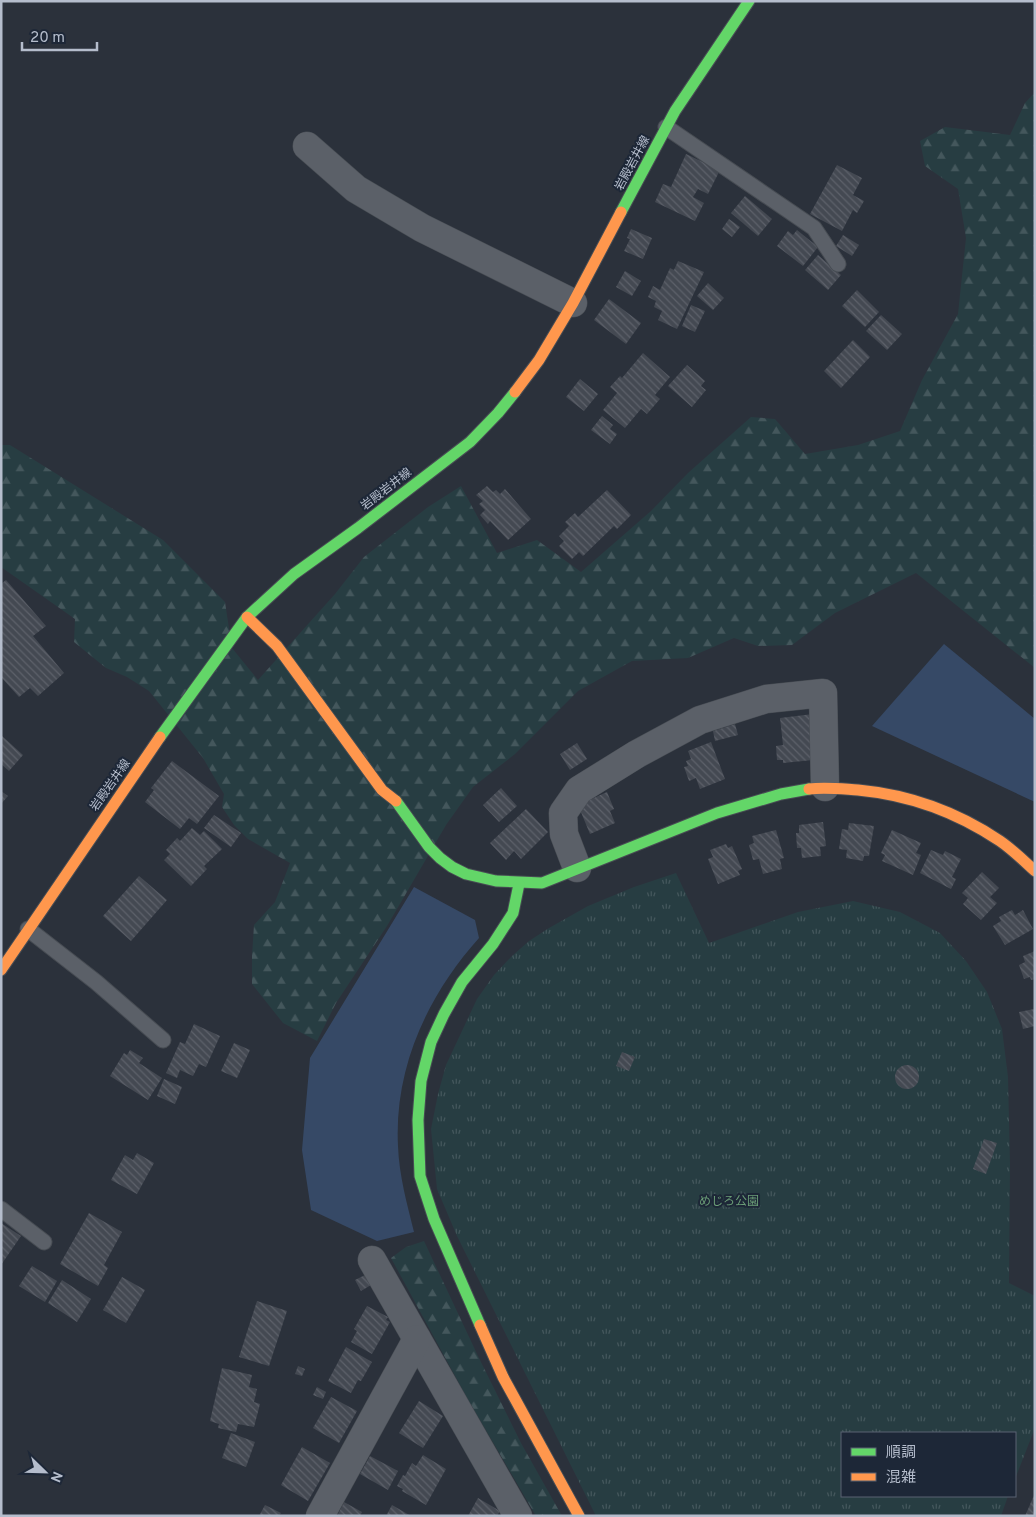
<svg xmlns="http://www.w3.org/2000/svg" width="1036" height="1517" viewBox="0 0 1036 1517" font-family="Overpass,'Noto Sans JP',sans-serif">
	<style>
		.forest { fill: url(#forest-firs) }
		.park { fill: url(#park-tufts) }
		.water { fill: #364966 }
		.building { fill: url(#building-back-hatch) }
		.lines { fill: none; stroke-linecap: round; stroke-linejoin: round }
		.lane-casing { stroke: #474c53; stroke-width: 17 }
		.street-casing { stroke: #474c53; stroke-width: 29 }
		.fast-casing { stroke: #474c53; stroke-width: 13 }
		.slow-casing { stroke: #474c53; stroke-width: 13 }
		.lane { stroke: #5b6068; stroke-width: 15 }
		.street { stroke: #5b6068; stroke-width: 28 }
		.fast { stroke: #63d668; stroke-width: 11 }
		.slow { stroke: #ff974d; stroke-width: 11 }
		.labels { text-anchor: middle; stroke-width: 4; stroke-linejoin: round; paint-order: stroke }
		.street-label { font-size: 12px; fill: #b5bdcc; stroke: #1d2737 }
		.park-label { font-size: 12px; fill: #6b9e77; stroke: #1d2737 }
	</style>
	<defs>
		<pattern id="forest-firs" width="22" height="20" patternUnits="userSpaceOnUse" patternTransform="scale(1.25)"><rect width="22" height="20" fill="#273d42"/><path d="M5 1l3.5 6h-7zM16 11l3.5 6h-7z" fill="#44575c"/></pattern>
		<pattern id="park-tufts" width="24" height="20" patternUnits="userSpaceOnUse" patternTransform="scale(1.25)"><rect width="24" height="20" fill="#273d42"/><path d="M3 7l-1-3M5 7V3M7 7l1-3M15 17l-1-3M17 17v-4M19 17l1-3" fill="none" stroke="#44575c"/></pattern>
		<pattern id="building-back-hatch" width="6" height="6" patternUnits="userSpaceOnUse" patternTransform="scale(1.25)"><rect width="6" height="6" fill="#444952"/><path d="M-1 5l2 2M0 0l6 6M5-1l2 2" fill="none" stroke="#5d616a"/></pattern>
	</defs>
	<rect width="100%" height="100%" fill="#2b313b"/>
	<g class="forest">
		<path d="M1035,92V668L916,573L835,613L792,645L758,646L734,638L688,658L632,661L578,691L515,754L473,787L446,825L387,926L336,1003L317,1041L283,1023L252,984V956L254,925L275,902L290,863L248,839L234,825L222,807L224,794L203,758L149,691L127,677L106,668L74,642L75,619L1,567V445H10L163,540L225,602L232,648L258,680L335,594L364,557L428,507L461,486L497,553L537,540L581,572L651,511L688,473L751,417L775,419L805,454L858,445L900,431L922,380L958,314L966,238L958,189L925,166L920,141L945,127L1010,135L1025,103Z"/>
		<path d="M424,1241L478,1356L521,1443L562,1516H536L467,1398L391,1258L406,1247Z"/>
	</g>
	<path class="park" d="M676,873L709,943L798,912L853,901L900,912L940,933L966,961L987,992L1002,1029L1008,1077L1010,1164L1009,1283L1035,1296V1428L1015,1479V1433H842V1496H1008L1001,1516H596L457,1236L437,1189L431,1129L438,1094L446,1065L477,999L494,975L512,956L529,941L549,928L588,906L634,887Z"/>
	<g class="water">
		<path d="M944,644L1035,719V802L872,726Z"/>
		<path d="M414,887L475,920L479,938C428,995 394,1067 398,1146C399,1175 407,1204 414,1232L377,1241L311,1210L302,1150L310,1058Z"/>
	</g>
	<g class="building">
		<path d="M686,154L720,170L708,194L698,189L693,197L704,203L695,221L655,202L663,184L671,187Z"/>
		<path d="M837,165L862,178L853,195L864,201L857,213L853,210L842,231L810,214Z"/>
		<path d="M745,196L772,219L758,236L731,213Z"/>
		<path d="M729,219L740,227L732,237L722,229Z"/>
		<path d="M631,229L652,238L643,259L624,251L630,239L627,238Z"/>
		<path d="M797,230L818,247L803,266L777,246L788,231L793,235Z"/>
		<path d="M843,235L859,245L852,256L836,246Z"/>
		<path d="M818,255L841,275L828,290L805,270Z"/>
		<path d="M678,261L704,272L677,329L658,320L662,311L654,307L656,301L648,297L653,286L660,290L670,268L674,270Z"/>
		<path d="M625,271L641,281L632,296L616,287Z"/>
		<path d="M708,283L724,298L713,310L697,296Z"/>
		<path d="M857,290L879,312L865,327L842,306Z"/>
		<path d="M609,299L641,323L626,344L594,320Z"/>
		<path d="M691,305L705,311L695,332L682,326Z"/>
		<path d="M881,315L902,334L887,350L866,331Z"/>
		<path d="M853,340L870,357L841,388L824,371Z"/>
		<path d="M643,353L670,377L655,395L660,399L647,414L641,409L625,428L603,410L617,393L610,387L620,376L622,378Z"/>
		<path d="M687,365L705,381L701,386L706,390L692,407L668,386Z"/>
		<path d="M580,379L598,394L584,411L566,397Z"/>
		<path d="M602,416L613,425L610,429L617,434L610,444L591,430Z"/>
		<path d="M487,486L493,492L496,490L500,494L505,489L531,519L508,540L490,521L488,524L480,515L485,510L479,504L483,501L476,495Z"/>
		<path d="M607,490L631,515L617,529L614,526L583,556L579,552L572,559L559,546L564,541L559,536L569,526L565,522L575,513L578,517Z"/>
		<path d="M6,580L46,626L33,636L64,673L38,696L30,688L19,697L1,677V584Z"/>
		<path d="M813,714V760L783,763V760H777L776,746L783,745L780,718Z"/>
		<path d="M735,724L738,735L715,741L713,731Z"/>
		<path d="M1,735L23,755L9,771L1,764Z"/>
		<path d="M711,742L725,779L700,789L696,778L689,781L684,767L688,766L686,761L691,759L688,751Z"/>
		<path d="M577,743L587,759L570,770L560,754Z"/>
		<path d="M172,761L219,796L197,824L189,818L180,829L145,802L154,790L151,788Z"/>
		<path d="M501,788L517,806L499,822L483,805Z"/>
		<path d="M1,791L8,796L1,804Z"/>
		<path d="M607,792L614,809L610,811L615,823L590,834L578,805Z"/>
		<path d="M526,809L548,832L521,859L514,851L506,860L490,843Z"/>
		<path d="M214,815L241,833L231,847L204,828Z"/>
		<path d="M823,822L826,846L820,847L821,856L802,858L801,848H797L796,833H799V825Z"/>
		<path d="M849,823L874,826L869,856H864L863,861L846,858L847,850L839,849L842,829L848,830Z"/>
		<path d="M192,828L200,835L204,831L222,849L204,866L207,869L191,886L164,860L170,854L166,850L177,838L180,841Z"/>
		<path d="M776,830L784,858L780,859L782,869L763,874L759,859L753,860L749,845L754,843L752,836Z"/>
		<path d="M892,830L921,843L916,853L921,855L913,875L882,861L885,855L881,853Z"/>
		<path d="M726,844L728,848L732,846L742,869L738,871L740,875L718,884L708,859L713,857L710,850Z"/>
		<path d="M931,850L943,855L945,851L961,859L952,877L956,879L951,889L920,873Z"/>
		<path d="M982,872L999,888L990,897L997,903L981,920L963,904L968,898L962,893Z"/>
		<path d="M139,876L167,900L131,941L103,916Z"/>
		<path d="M1012,910L1015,915L1023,910L1033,929L1005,945L993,926L1001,921L999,917Z"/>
		<path d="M1035,951V979L1031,980L1030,977L1024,979L1019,965L1025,962L1023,956Z"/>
		<path d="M1034,1009L1035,1026L1023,1029L1019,1012Z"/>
		<path d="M194,1024L220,1036L206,1067L199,1064L193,1076L180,1070L177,1078L166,1073L180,1042L185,1044Z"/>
		<path d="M234,1043L250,1050L237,1078L221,1071Z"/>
		<path d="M130,1050L143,1058L139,1063L162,1078L148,1100L110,1076L124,1053L127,1055Z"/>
		<path d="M622,1052L635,1057L629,1071L616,1066Z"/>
		<circle cx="907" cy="1077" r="12"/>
		<path d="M164,1079L182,1087L175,1104L157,1096Z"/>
		<path d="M984,1139L997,1143L986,1174L973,1169Z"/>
		<path d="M137,1153L154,1163L137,1194L111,1180L125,1155L133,1160Z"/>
		<path d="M89,1213L122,1232L104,1265L108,1268L98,1286L60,1264Z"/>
		<path d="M1,1223L21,1236L1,1265Z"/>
		<path d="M32,1266L57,1281L45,1302L19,1286Z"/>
		<path d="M365,1275L371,1285L361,1291L355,1280Z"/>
		<path d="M122,1277L145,1290L126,1323L103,1310Z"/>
		<path d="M62,1280L91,1299L77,1322L48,1303Z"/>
		<path d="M257,1301L287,1311L269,1366L239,1357Z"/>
		<path d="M367,1306L388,1317L386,1320L390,1322L372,1354L351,1342L357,1331L354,1329Z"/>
		<path d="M346,1347L372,1362L361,1381L358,1380L351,1393L328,1381Z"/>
		<path d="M298,1366L305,1369L302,1376L295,1374Z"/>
		<path d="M222,1368L252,1375L249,1387L257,1389L254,1402L260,1404L254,1427L238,1424L236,1432L218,1428L219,1424L210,1421Z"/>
		<path d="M317,1387L326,1392L323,1399L313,1395Z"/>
		<path d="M331,1397L357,1411L339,1443L313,1428Z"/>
		<path d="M419,1401L443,1416L423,1448L399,1433Z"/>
		<path d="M231,1433L255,1442L246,1467L222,1458Z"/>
		<path d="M302,1447L330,1463L308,1501L281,1485Z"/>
		<path d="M423,1455L446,1469L426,1505L402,1491L403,1489L397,1486L403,1475L405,1476L412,1463L416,1466Z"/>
		<path d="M370,1456L398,1471L388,1490L360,1474Z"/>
		<path d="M1035,1493V1516H1025Z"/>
		<path d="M478,1498L500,1511L497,1516H468Z"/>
		<path d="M344,1502L362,1512L360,1516H337Z"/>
		<path d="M265,1505L281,1513L279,1516H259Z"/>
		<path d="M392,1505L411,1516H386Z"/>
	</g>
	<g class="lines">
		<defs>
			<g id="lane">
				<path d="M666,127L814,228L838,264"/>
				<path d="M28,929L96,982L163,1040"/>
				<path d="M1,1209L44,1242"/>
			</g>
			<g id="street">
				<path d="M307,146L356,189L422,228L573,303"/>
				<path d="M577,868L564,834L563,813L579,790L637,754L700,720L766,699L823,693L825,787"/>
				<path d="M372,1260L518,1516"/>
				<path d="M320,1516L417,1339"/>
			</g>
			<g id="fast">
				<path d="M621,212L675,111L749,1"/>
				<path d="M160,737L247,617L294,574L358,528L470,442L498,413L515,392"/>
				<path d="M396,801L429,847L440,858L452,867L466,874L496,881L542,883L717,813L781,794L809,789"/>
				<path d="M480,1325L434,1219L420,1176L418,1120L421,1081L431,1042L444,1014L462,982L493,944L513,913L519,884"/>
			</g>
			<g id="slow">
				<path d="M515,392L539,360L573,303L621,212"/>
				<path d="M247,617L277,646L382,790L396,801"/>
				<path d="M809,789C826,787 842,789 858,790C911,795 957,812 1000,841C1013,850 1024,861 1035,871"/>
				<path d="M1,970L160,737"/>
				<path d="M480,1325L503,1377L579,1516"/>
			</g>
		</defs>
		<use href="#lane" class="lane-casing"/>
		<use href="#street" class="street-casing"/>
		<use href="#fast" class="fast-casing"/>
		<use href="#slow" class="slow-casing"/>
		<use href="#lane" class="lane"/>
		<use href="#street" class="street"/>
		<use href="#fast" class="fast"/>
		<use href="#slow" class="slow"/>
	</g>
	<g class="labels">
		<g class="street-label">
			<text transform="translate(632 163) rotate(-62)" y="4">岩殿岩井線</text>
			<text transform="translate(386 489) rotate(-38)" y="4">岩殿岩井線</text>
			<text transform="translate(110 785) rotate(-55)" y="4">岩殿岩井線</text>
		</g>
		<g class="park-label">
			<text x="729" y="1205">めじろ公園</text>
		</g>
	</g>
	<rect width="1036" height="1517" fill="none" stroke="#b5bdcc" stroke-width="5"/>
	<rect x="841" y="1432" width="175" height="65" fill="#1d2737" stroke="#5a6373"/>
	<rect x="851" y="1448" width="25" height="8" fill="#63d668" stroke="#5a6373"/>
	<text x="886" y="1457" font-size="15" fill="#b5bdcc">順調</text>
	<rect x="851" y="1473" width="25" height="8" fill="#ff974d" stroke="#5a6373"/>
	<text x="886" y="1482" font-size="15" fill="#b5bdcc">混雑</text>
	<g transform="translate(45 1472) rotate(113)" stroke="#1d2737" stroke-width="4" paint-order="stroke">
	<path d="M0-4L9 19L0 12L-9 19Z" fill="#b5bdcc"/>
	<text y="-8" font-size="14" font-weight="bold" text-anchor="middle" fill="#b5bdcc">N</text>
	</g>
	<path d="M22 42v8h75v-8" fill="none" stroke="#b5bdcc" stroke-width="2.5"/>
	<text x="30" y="42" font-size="15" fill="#b5bdcc" stroke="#1d2737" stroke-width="4" paint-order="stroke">20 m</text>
</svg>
